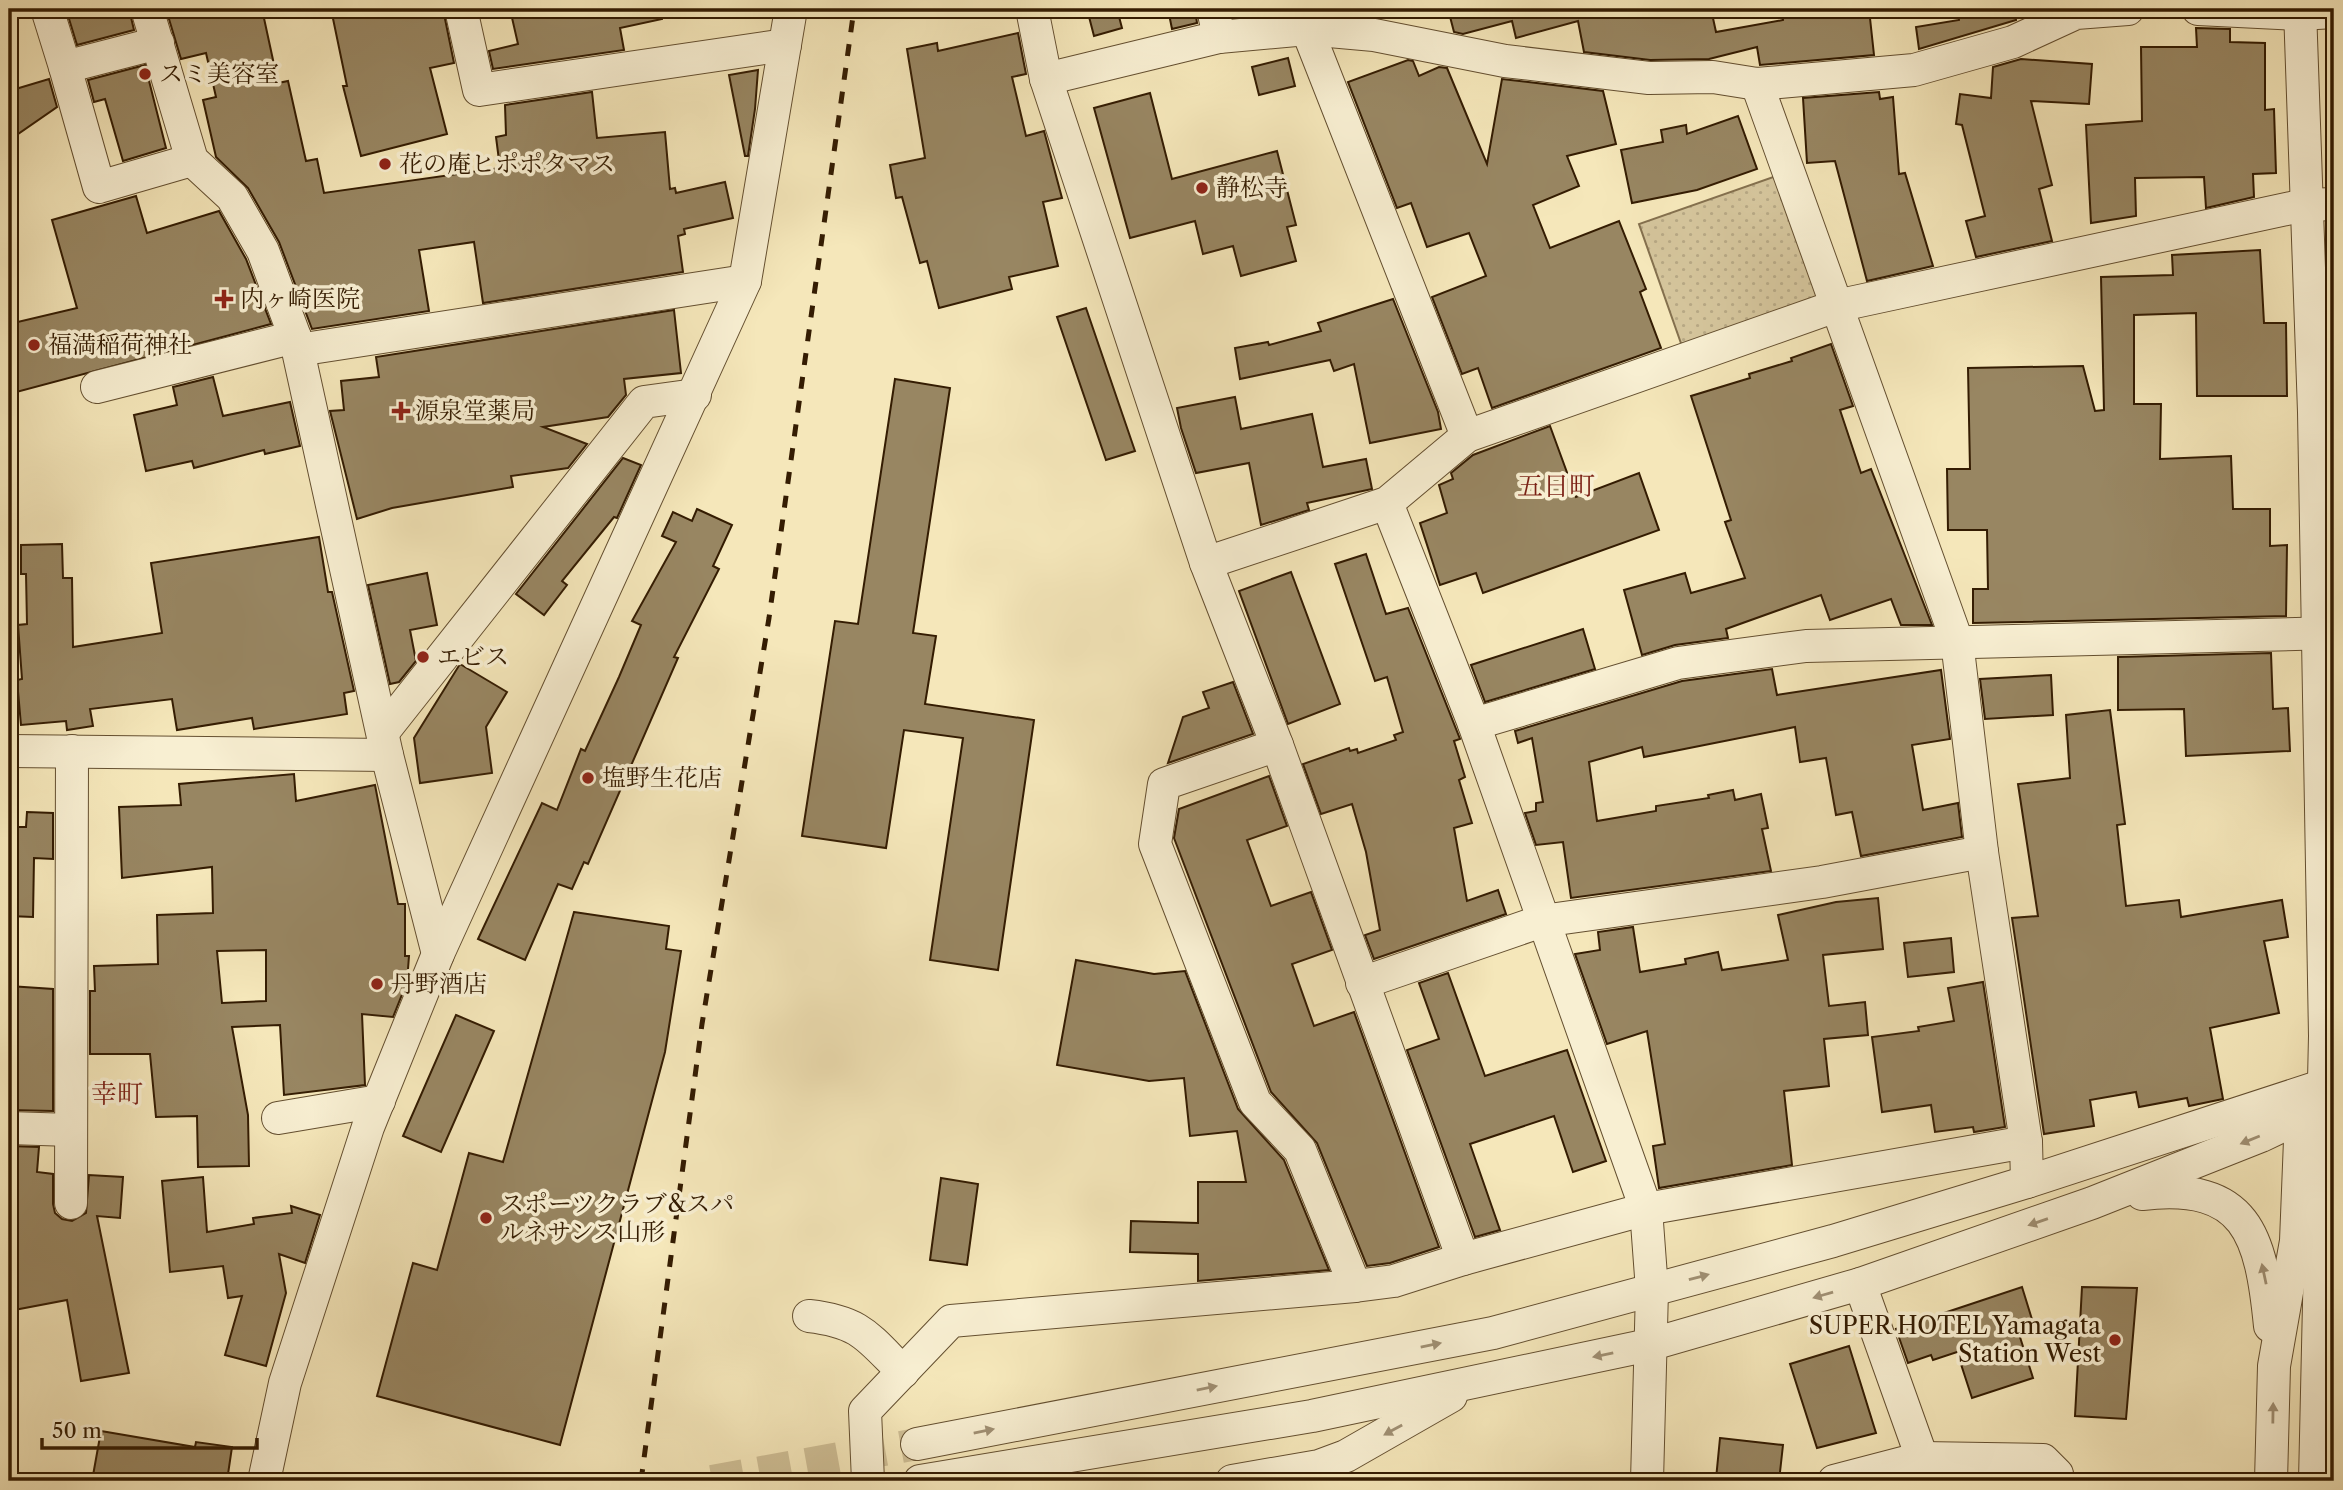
<svg xmlns="http://www.w3.org/2000/svg" width="2343" height="1490" viewBox="0 0 2343 1490" font-family="'Libre Caslon Text','Noto Serif JP',serif">
	<style>
		.park { fill: url(#park-dots); stroke: #84704e; stroke-width: 2 }
		.building { fill: #988662; stroke: #341c02; stroke-width: 2; fill-rule: evenodd }
		.lines { fill: none; stroke-linecap: round; stroke-linejoin: round }
		.minor-tunnel { stroke: #cebe95; stroke-width: 32; stroke-dasharray: 32 16; stroke-linecap: butt }
		.minor-casing { stroke: #644f30; stroke-width: 34 }
		.minor { stroke: #f8efd2; stroke-width: 32 }
		.rail { stroke: #341c02; stroke-width: 5; stroke-dasharray: 12 12; stroke-linecap: butt }
		.oneway { fill: #a09074 }
		.poi-dot { fill: #8f2418; stroke: #f8efd2; stroke-width: 2.5 }
		.labels { text-anchor: middle; stroke-width: 7; stroke-linejoin: round; paint-order: stroke }
		.poi-label { font-size: 24px; fill: #341c02; stroke: #f8efd2; text-anchor: start }
		.neighbourhood-label { font-size: 26px; fill: #7a1f14; stroke: #f8efd2 }
	</style>
	<defs>
		<pattern id="park-dots" width="8" height="8" patternUnits="userSpaceOnUse" patternTransform="scale(1.75)"><rect width="8" height="8" fill="#d4c49b"/><path d="M2 2h.1M6 6h.1" fill="none" stroke="#b7a884" stroke-width="1.8" stroke-linecap="round"/></pattern>
	</defs>
	<rect width="100%" height="100%" fill="#f5e7ba"/>
	<filter id="stains"><feTurbulence type="fractalNoise" baseFrequency=".00286" numOctaves="4"/><feColorMatrix values="0 0 0 0 .2 0 0 0 0 .09 0 0 0 0 .02 0 0 0 .5 -.17"/></filter>
	<radialGradient id="worn" r=".72"><stop offset=".6" stop-color="#630" stop-opacity="0"/><stop offset="1" stop-color="#630" stop-opacity=".3"/></radialGradient>
	<g class="park">
		<path d="M1779,175L1823,300L1683,349L1639,224Z"/>
		<path d="M1926,1474L2023,1475L2030,1481H1895Z"/>
	</g>
	<g class="building">
		<path d="M66,9H129L134,30L77,45Z"/>
		<path d="M166,9H262L278,83L288,81L306,161L317,159L324,193L500,168L496,137L506,135L505,105L592,92L597,138L665,132L670,189L675,188L676,193L725,182L733,218L684,229L685,234L678,236L683,272L483,303L474,242L419,250L429,311L312,329L279,242L248,188L216,157L203,100L216,97L206,53L181,59Z"/>
		<path d="M331,9H443L454,63L430,68L447,134L361,156L343,86H347Z"/>
		<path d="M510,9H661L662,19L620,28L624,50L493,69L489,51L518,44Z"/>
		<path d="M1087,9H1117L1122,28L1094,36Z"/>
		<path d="M1168,9H1195L1197,23L1172,29Z"/>
		<path d="M1448,9H1711L1716,32L1783,20L1782,9H1869L1874,55L1760,65L1757,47L1709,59L1650,60L1584,52L1578,21L1516,38L1512,21L1463,34L1454,32Z"/>
		<path d="M1958,9H2015L2016,20L1919,49L1916,27L1959,20Z"/>
		<path d="M2196,28L2230,29V42L2265,43V110L2274,109L2276,173L2253,174L2254,197L2206,208L2204,177L2135,178L2136,216L2091,223L2086,125L2142,121L2141,47H2197Z"/>
		<path d="M1018,33L1026,74L1012,77L1026,136L1044,131L1062,198L1043,202L1058,266L1009,277L1012,289L939,308L927,261L920,263L902,197L896,198L890,165L925,158L907,49L937,43L938,51Z"/>
		<path d="M1288,58L1295,86L1259,95L1252,67Z"/>
		<path d="M2021,59L2092,64L2089,104L2031,101L2052,185L2039,189L2052,241L1976,257L1966,221L1985,216L1962,125L1956,124L1960,94L1991,98L1993,67Z"/>
		<path d="M1408,60L1413,61L1419,76L1439,67L1447,68L1487,164L1502,79L1603,91L1616,144L1567,156L1579,186L1533,205L1550,248L1619,221L1646,289L1640,292L1661,348L1492,408L1478,368L1462,374L1432,297L1486,276L1469,233L1427,247L1411,203L1397,208L1348,82Z"/>
		<path d="M145,65L166,148L123,161L105,99L94,102L88,80Z"/>
		<path d="M758,70L755,109L748,156H745L729,75Z"/>
		<path d="M49,79L57,107L18,134L9,91Z"/>
		<path d="M1879,92L1880,99L1893,97L1899,174L1905,173L1933,266L1867,281L1835,161L1807,163L1803,98Z"/>
		<path d="M1150,93L1172,179L1277,151L1296,225L1287,227L1296,261L1241,276L1233,246L1203,254L1195,221L1130,238L1094,108Z"/>
		<path d="M1738,116L1757,169L1697,190L1632,203L1621,150L1663,142L1661,130L1686,125L1687,134Z"/>
		<path d="M136,196L147,233L219,211L246,259L271,324L9,394V324L77,308L52,220Z"/>
		<path d="M2260,250L2264,323H2286L2287,396H2197L2196,313L2134,315V404H2161L2160,459L2231,456L2233,509H2270V546L2287,545L2286,616L1973,623V589H1988L1987,530H1948L1947,469H1970L1968,368L2083,366L2095,411L2104,410L2101,277L2173,275L2172,255Z"/>
		<path d="M1393,299L1438,412L1441,429L1370,443L1354,364L1334,371L1330,360L1240,379L1235,348L1268,342L1269,345L1321,331L1318,323Z"/>
		<path d="M1086,308L1135,451L1106,460L1057,317Z"/>
		<path d="M674,310L681,373L624,379L626,395L608,417L543,427L587,444L568,468L511,476L513,487L392,508L357,519L330,411L344,410L341,381L379,377L376,357Z"/>
		<path d="M1831,344L1853,406L1840,410L1861,473L1871,469L1932,625H1901L1891,599L1830,620L1821,595L1726,629L1728,638L1675,645L1642,655L1624,590L1685,573L1691,593L1745,578L1725,522L1731,520L1691,396L1750,378L1749,374L1792,361L1791,358Z"/>
		<path d="M213,377L223,416L290,402L300,446L265,454L264,450L194,468L192,461L146,471L134,415L177,405L173,387Z"/>
		<path d="M895,379L950,388L913,633L936,636L925,704L1034,720L998,970L930,960L963,738L904,730L886,848L802,836L835,621L858,624Z"/>
		<path d="M1235,397L1241,429L1312,414L1323,467L1366,459L1372,489L1307,503L1309,510L1261,525L1249,463L1196,473L1181,428L1177,408Z"/>
		<path d="M1550,426L1576,497L1639,473L1659,530L1483,593L1476,573L1440,585L1420,523L1447,513L1439,485L1453,479L1451,473L1473,455Z"/>
		<path d="M623,458L641,465L617,518L614,517L562,581L567,585L544,615L516,594Z"/>
		<path d="M697,509L732,525L713,566L719,569L674,657L678,658L588,864L584,862L572,889L558,884L525,960L478,939L542,803L557,810L581,749L585,751L619,677L641,625L632,621L676,542L662,536L673,512L692,521Z"/>
		<path d="M319,537L328,592H332L354,691L344,693L347,714L254,729L252,718L177,730L172,699L90,709L93,726L67,730L66,721L21,725L17,680L22,679L18,625L27,624L26,574H21V545L62,544L63,578H72L73,647L162,633L151,563Z"/>
		<path d="M1366,554L1386,614L1408,608L1460,739L1454,741L1465,777L1459,780L1472,823L1454,828L1467,901L1498,890L1506,914L1374,959L1365,935L1380,930L1366,852L1352,804L1321,814L1303,764L1349,748L1350,751L1357,749L1358,753L1396,740L1394,735L1403,732L1387,677L1375,681L1335,564Z"/>
		<path d="M1291,572L1340,704L1288,724L1239,591Z"/>
		<path d="M427,573L437,625L410,630L416,661L399,682L390,684L368,585Z"/>
		<path d="M1583,629L1595,669L1485,702L1471,665Z"/>
		<path d="M2271,653L2273,709L2288,708L2290,751L2186,756L2184,709L2118,710V657Z"/>
		<path d="M460,664L507,692L486,727L492,773L420,783L414,738Z"/>
		<path d="M1772,669L1777,695L1941,670L1950,739L1912,745L1923,810L1958,803L1962,837L1861,856L1852,812L1836,815L1826,758L1800,762L1795,727L1644,757L1642,747L1589,762L1597,821L1656,811V806L1709,798L1708,795L1733,790L1735,800L1761,794L1768,828L1762,829L1771,871L1571,898L1563,842L1536,845L1525,813L1536,811V803L1543,802L1532,738L1518,743L1515,731L1682,681Z"/>
		<path d="M2051,675L2053,715L1985,719L1980,679Z"/>
		<path d="M1233,682L1253,734L1168,763L1183,717L1209,708L1203,692Z"/>
		<path d="M2110,710L2125,824L2117,825L2126,906L2179,900L2181,917L2282,900L2288,937L2264,941L2279,1013L2210,1028L2223,1099L2189,1106L2187,1098L2139,1107L2136,1092L2090,1100L2094,1126L2044,1134L2012,918L2038,916L2018,784L2070,778L2066,715Z"/>
		<path d="M294,774L296,801L375,785L398,904H405V956H409L407,982L393,1017L362,1014L365,1085L284,1095L280,1025L232,1027L248,1115L249,1166L198,1167L197,1116L156,1117L150,1054H90V991H95L94,966L158,964L157,915L213,913L212,867L122,878L119,807L181,805L179,784ZM266,950V1001L222,1003L217,951Z"/>
		<path d="M1269,776L1287,826L1247,840L1271,906L1311,892L1332,950L1292,964L1314,1026L1354,1012L1439,1247L1390,1263L1367,1266L1317,1143L1271,1092L1174,838L1179,809Z"/>
		<path d="M27,812L53,813V859L34,858L33,917L9,916V827H26Z"/>
		<path d="M1878,898L1883,949L1823,955L1829,1006L1865,1002L1868,1035L1824,1039L1829,1086L1784,1091L1792,1165L1659,1188L1653,1146L1665,1144L1647,1031L1607,1044L1575,954L1600,950L1598,932L1633,927L1640,972L1686,964L1685,959L1718,952L1722,970L1788,960L1778,915L1836,902Z"/>
		<path d="M574,912L669,926L666,949L681,951L665,1052L560,1445L377,1396L413,1263L437,1270L469,1153L503,1162Z"/>
		<path d="M1951,938L1954,972L1908,977L1904,943Z"/>
		<path d="M1076,960L1154,974L1185,971L1238,1109L1284,1160L1329,1270L1198,1281V1254L1130,1252L1131,1221L1198,1223V1182H1246L1237,1131L1190,1136L1184,1078L1149,1081L1057,1065Z"/>
		<path d="M1448,973L1485,1076L1567,1050L1606,1161L1573,1172L1554,1116L1470,1144L1500,1230L1475,1237L1407,1050L1439,1039L1419,983Z"/>
		<path d="M1983,982L2005,1127L1974,1132L1973,1127L1935,1132L1931,1105L1882,1112L1872,1037L1919,1031L1918,1027L1954,1021L1948,988Z"/>
		<path d="M9,986L53,989V1111L9,1110Z"/>
		<path d="M456,1015L494,1031L441,1152L403,1136Z"/>
		<path d="M9,1146L39,1147L37,1172L53,1174V1204L55,1213L62,1219L72,1221L86,1213L89,1175L123,1177L120,1218L97,1216L129,1373L81,1381L67,1300L9,1311Z"/>
		<path d="M203,1177L207,1232L254,1224L253,1218L292,1213L291,1206L320,1215L305,1263L279,1254L286,1293L266,1366L225,1355L242,1296L228,1298L223,1266L170,1272L162,1181Z"/>
		<path d="M941,1178L978,1184L967,1265L930,1260Z"/>
		<path d="M2022,1287L2035,1329L2019,1334L2033,1378L1972,1398L1957,1352L1933,1360L1931,1355L1908,1363L1896,1329Z"/>
		<path d="M2082,1287L2137,1288L2126,1419L2075,1416Z"/>
		<path d="M1849,1346L1876,1433L1817,1448L1790,1364Z"/>
		<path d="M101,1431L195,1447L196,1442L232,1447L227,1481H92Z"/>
		<path d="M1720,1438L1783,1445L1779,1481L1716,1479Z"/>
	</g>
	<g class="lines">
		<path class="minor-tunnel" d="M712,1481L917,1444"/>
		<defs>
			<g id="minor">
				<path d="M47,9L65,67L158,43"/>
				<path d="M147,9L192,160L232,197L263,251L295,337L387,755L438,954"/>
				<path d="M461,9L479,90L785,45"/>
				<path d="M1032,9L1046,79L1206,563L1277,745L1463,1259L1646,1209L2026,1142L2027,1182"/>
				<path d="M1213,9L1219,37"/>
				<path d="M2198,9L2300,14L2334,12"/>
				<path d="M2300,9L2314,412L2325,1036L2315,1481"/>
				<path d="M1307,29L1467,436"/>
				<path d="M65,67L99,187L192,160"/>
				<path d="M1046,79L1219,37L1307,29L1374,35L1505,61L1649,78L1713,77L1757,84L1914,70L2013,42L2076,13L2128,9"/>
				<path d="M1757,84L1957,641L1982,852L2026,1142"/>
				<path d="M298,350L745,281"/>
				<path d="M97,387L295,337"/>
				<path d="M1387,503L1474,724L1646,1209L1652,1290L1647,1481"/>
				<path d="M1206,563L1387,503L1467,436L1836,306L2305,205L2334,204"/>
				<path d="M1474,724L1678,663L1806,646L2334,633"/>
				<path d="M383,732L644,402L695,395"/>
				<path d="M1277,745L1164,784L1155,844L1255,1102L1300,1150L1355,1286"/>
				<path d="M9,751L387,755"/>
				<path d="M1362,983L1542,921L1822,882L1982,852"/>
				<path d="M278,1118L379,1101"/>
				<path d="M9,1128L71,1130"/>
				<path d="M2142,1194C2247,1182 2261,1235 2270,1326"/>
				<path d="M71,1203L72,751"/>
				<path d="M1860,1284L1922,1458"/>
				<path d="M809,1316C861,1322 868,1337 903,1372"/>
				<path d="M917,1444L1493,1333L1833,1241L2027,1182L2334,1082"/>
				<path d="M264,1481L285,1383L368,1127L438,954L745,281L791,9"/>
				<path d="M868,1481L865,1411L951,1321L1355,1286L1394,1281L1463,1259"/>
				<path d="M920,1481L1312,1416L1649,1345L1860,1284L2092,1203L2261,1136L2334,1101"/>
				<path d="M1232,1481L1319,1466L1346,1456L1451,1396"/>
				<path d="M1834,1481L1922,1458L2043,1460L2057,1474V1481"/>
				<path d="M2271,1481L2274,1366L2296,1241L2301,1115L2306,1098"/>
			</g>
		</defs>
		<use href="#minor" class="minor-casing"/>
		<use href="#minor" class="minor"/>
		<path class="rail" d="M641,1481L702,1024L769,618L854,9"/>
	</g>
	<defs><path id="oneway-solid" d="M-6-.8H1V-3.2L6.5 0L1 3.2V.8H-6Z" transform="scale(1.75)"/></defs>
	<g class="oneway">
		<use href="#oneway-solid" transform="translate(2250 1140) rotate(158)"/>
		<use href="#oneway-solid" transform="translate(2038 1222) rotate(161)"/>
		<use href="#oneway-solid" transform="translate(2264 1274) rotate(-102)"/>
		<use href="#oneway-solid" transform="translate(1699 1277) rotate(-15)"/>
		<use href="#oneway-solid" transform="translate(1823 1295) rotate(164)"/>
		<use href="#oneway-solid" transform="translate(1431 1345) rotate(-11)"/>
		<use href="#oneway-solid" transform="translate(1603 1355) rotate(168)"/>
		<use href="#oneway-solid" transform="translate(1207 1388) rotate(-11)"/>
		<use href="#oneway-solid" transform="translate(2273 1413) rotate(-89)"/>
		<use href="#oneway-solid" transform="translate(1393 1430) rotate(151)"/>
		<use href="#oneway-solid" transform="translate(984 1431) rotate(-11)"/>
	</g>
	<g class="poi-dot">
		<circle cx="145" cy="74" r="7"/>
		<circle cx="385" cy="164" r="7"/>
		<circle cx="1202" cy="188" r="7"/>
		<path d="M220.5 288.5h7v7h7v7h-7v7h-7v-7h-7v-7h7z"/>
		<circle cx="34" cy="345" r="7"/>
		<path d="M397.5 400.5h7v7h7v7h-7v7h-7v-7h-7v-7h7z"/>
		<circle cx="423" cy="657" r="7"/>
		<circle cx="588" cy="778" r="7"/>
		<circle cx="377" cy="984" r="7"/>
		<circle cx="486" cy="1218" r="7"/>
		<circle cx="2115" cy="1340" r="7"/>
	</g>
	<g class="labels">
		<g class="poi-label">
			<text x="159" y="82">スミ美容室</text>
			<text x="399" y="172">花の庵ヒポポタマス</text>
			<text x="1216" y="196">静松寺</text>
			<text x="240" y="307">内ヶ崎医院</text>
			<text x="48" y="353">福満稲荷神社</text>
			<text x="415" y="419">源泉堂薬局</text>
			<text x="437" y="665">エビス</text>
			<text x="602" y="786">塩野生花店</text>
			<text x="391" y="992">丹野酒店</text>
			<text x="500" y="1212">スポーツクラブ&amp;スパ<tspan x="500" dy="28">ルネサンス山形</tspan></text>
			<text x="2101" y="1334" text-anchor="end">SUPER HOTEL Yamagata<tspan x="2101" dy="28">Station West</tspan></text>
		</g>
		<g class="neighbourhood-label">
			<text x="1556" y="495">五日町</text>
			<text x="117" y="1103">幸町</text>
		</g>
	</g>
	<rect width="2343" height="1490" fill="none" stroke="#f5e7ba" stroke-width="35"/>
	<rect x="10" y="10" width="2322" height="1469" fill="none" stroke="#341c02" stroke-width="3.5"/>
	<rect x="18" y="18" width="2308" height="1455" fill="none" stroke="#341c02" stroke-width="2"/>
	<path d="M42 1438v10h215v-10" fill="none" stroke="#341c02" stroke-width="3.5"/>
	<text x="52" y="1438" font-size="21" fill="#341c02" stroke="#f8efd2" stroke-width="5" paint-order="stroke">50 m</text>
	<rect width="100%" height="100%" filter="url(#stains)"/>
	<rect width="100%" height="100%" fill="url(#worn)"/>
</svg>
